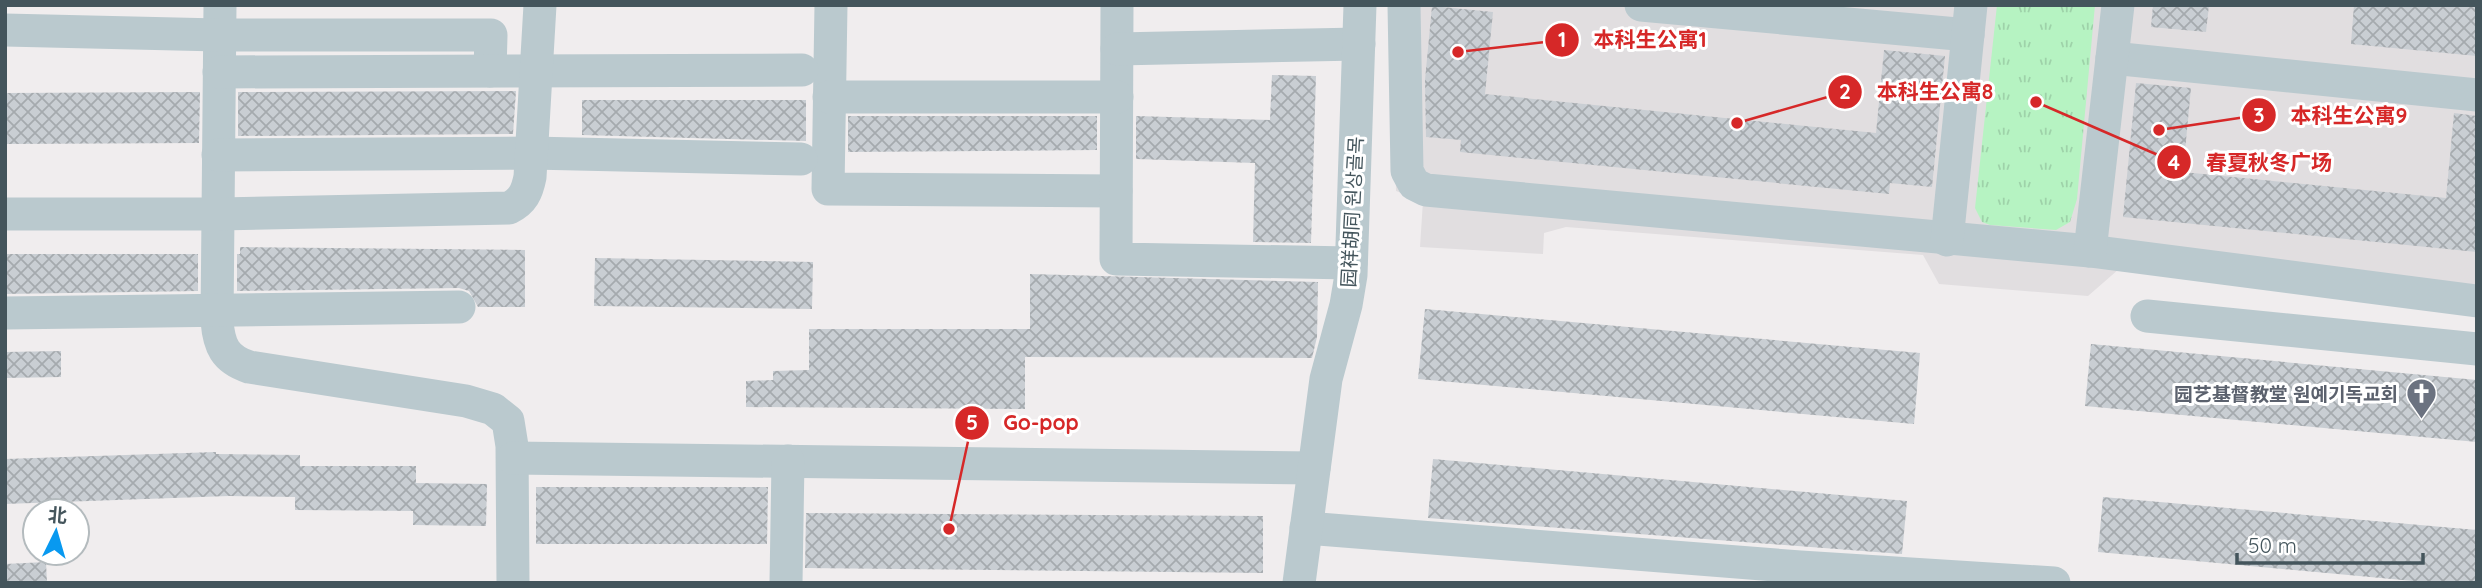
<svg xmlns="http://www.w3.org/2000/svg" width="2482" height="588" viewBox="0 0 2482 588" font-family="Quicksand,'Noto Sans SC','Noto Sans KR',sans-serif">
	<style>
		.education { fill: #e1dee0 }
		.park { fill: url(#park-tufts) }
		.building { fill: url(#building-cross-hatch) }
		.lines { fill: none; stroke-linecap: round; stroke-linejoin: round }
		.minor { stroke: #bac9ce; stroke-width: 33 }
		.labels { text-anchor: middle; stroke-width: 6; stroke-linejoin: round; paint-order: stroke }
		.street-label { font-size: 19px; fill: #44555c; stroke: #fff }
		.worship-label { font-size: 19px; font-weight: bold; fill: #5b616d; stroke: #fff; text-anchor: end }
		.leader { fill: none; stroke: #d62828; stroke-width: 2.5 }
		.callout-dot { fill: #d62828; stroke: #fff; stroke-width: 2.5 }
		.mark-label { font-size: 21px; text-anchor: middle; font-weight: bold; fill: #fff }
		.callout-label { font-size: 21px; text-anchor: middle; font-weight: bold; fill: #d62828; stroke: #fff; stroke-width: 6; stroke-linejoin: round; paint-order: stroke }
	</style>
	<defs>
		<pattern id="park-tufts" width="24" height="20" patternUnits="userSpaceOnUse" patternTransform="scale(1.75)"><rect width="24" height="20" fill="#b6f3c2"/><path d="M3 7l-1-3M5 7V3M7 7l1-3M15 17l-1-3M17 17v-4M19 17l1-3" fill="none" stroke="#9ed2a9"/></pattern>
		<pattern id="building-cross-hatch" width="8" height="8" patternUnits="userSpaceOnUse" patternTransform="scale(1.75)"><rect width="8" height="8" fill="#c9ced3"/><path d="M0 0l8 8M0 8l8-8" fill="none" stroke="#a5aaae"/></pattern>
	</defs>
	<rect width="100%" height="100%" fill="#f0edee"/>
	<path class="education" d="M1393,5H2477V305L2119,269L2088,296L1939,284L1923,255L1566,227L1544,233L1543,254L1420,247L1423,201L1396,191Z"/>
	<path class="park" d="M1997,5H2095L2077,199L2070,222L2056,230L1990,225L1982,222L1975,208Z"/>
	<g class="building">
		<path d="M2153,5H2209L2206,32L2151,27Z"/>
		<path d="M2354,5H2477V56L2351,44Z"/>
		<path d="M1432,6L1493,12L1485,94L1876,133L1884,50L1945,56L1932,187L1890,183L1889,194L1460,152L1461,140L1426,137L1425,80Z"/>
		<path d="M1272,75L1316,76L1311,243L1253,242L1255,163L1136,159V116L1270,120Z"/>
		<path d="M2136,83L2191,88L2183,172L2446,198L2454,113L2477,116V252L2123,217Z"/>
		<path d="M516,91L513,134L238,136V92Z"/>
		<path d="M200,92L199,143L5,144V93Z"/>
		<path d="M582,100H806V141L582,135Z"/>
		<path d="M848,116H1097V150L848,152Z"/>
		<path d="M240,247L525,250V307H478L469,291L459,288L237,291V254H240Z"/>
		<path d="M5,254H198V291L5,294Z"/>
		<path d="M595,258L813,262L812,309L594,306Z"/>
		<path d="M1030,274L1318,282L1317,337L1312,358L1025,357V409L746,407V381L773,380V371L809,370V329H1030Z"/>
		<path d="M1425,309L1920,353L1914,424L1418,379Z"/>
		<path d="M2091,344L2477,380V442L2085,406Z"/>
		<path d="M61,351V377L5,378V352Z"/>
		<path d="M216,452V454L300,455V466H416V483L487,484L486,526L413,525V511L295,510V497L229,496L5,504V459Z"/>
		<path d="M1433,459L1907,501L1902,554L1428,518Z"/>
		<path d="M536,487H768L767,544H536Z"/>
		<path d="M2103,497L2477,530V583H2435L2098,552Z"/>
		<path d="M806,513L1263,516V573L805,568Z"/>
		<path d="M46,562L47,583H5V564Z"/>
	</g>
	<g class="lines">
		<g class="minor">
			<path d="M220,5L217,321C219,346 225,359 249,367L466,401L493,409L508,421L512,446L513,583"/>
			<path d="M831,5L828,189L1116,191"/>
			<path d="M1117,5L1116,259L1351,263"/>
			<path d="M1404,5L1407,171L1414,184L1426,190L2090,251L2477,301"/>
			<path d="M1641,5L1968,35"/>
			<path d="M5,30L219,35H491L490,71"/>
			<path d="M1117,49L1359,44"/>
			<path d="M2112,58L2477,95"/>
			<path d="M219,72L802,70"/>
			<path d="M829,97H1117"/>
			<path d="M218,155L532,153L801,159"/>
			<path d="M5,214H218L509,208C523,201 527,192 530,177L540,5"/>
			<path d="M1947,240L1971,5"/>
			<path d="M2090,251L2118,5"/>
			<path d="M5,313L459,307"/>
			<path d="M2147,316L2477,349"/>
			<path d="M513,458L1314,468"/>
			<path d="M1306,528L1800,567L2054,583"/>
			<path d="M786,583L788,461"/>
			<path d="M1299,583L1326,379L1346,305L1351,275L1360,5"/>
		</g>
	</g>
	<defs>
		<symbol id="church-pin" viewBox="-11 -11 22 30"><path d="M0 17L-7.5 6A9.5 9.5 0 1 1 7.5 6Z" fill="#6b7280" stroke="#fff"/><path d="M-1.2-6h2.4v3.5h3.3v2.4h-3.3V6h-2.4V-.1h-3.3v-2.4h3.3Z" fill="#fff"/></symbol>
	</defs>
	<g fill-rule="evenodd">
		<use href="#church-pin" x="2404" y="376" width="35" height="47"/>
	</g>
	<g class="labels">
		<g class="street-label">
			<text transform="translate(1352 212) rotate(-87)" y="7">园祥胡同 원상골목</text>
		</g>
		<g class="worship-label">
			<text x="2398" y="401">园艺基督教堂 원예기독교회</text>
		</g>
	</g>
	<path class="leader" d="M1458 52L1562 40M1737 123L1845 92M2159 130L2259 115M2036 102L2174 162M949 529L972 423"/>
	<g class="callout-dot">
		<circle cx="1458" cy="52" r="7"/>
		<circle cx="1737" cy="123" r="7"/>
		<circle cx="2159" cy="130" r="7"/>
		<circle cx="2036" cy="102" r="7"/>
		<circle cx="949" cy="529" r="7"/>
		<circle cx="1562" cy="40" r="18"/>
		<circle cx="1845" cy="92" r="18"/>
		<circle cx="2259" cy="115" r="18"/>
		<circle cx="2174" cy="162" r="18"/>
		<circle cx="972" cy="423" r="18"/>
	</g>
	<g class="mark-label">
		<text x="1562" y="47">1</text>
		<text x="1845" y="99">2</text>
		<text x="2259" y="123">3</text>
		<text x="2174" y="170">4</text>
		<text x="972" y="430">5</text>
	</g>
	<g class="callout-label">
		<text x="1650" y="47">本科生公寓1</text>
		<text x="1935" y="99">本科生公寓8</text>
		<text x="2349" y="123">本科生公寓9</text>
		<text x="2269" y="170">春夏秋冬广场</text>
		<text x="1041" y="430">Go-pop</text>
	</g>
	<rect width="2482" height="588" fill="none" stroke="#44555c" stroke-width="14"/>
	<g transform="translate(56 532) rotate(5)"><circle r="33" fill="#ffffff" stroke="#b4bbbe" stroke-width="2"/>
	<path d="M0-5L12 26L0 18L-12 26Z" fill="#0899f0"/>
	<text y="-10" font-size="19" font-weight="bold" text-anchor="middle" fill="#44555c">北</text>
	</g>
	<path d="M2237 553v10h186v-10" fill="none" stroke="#44555c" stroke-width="3.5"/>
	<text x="2248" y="553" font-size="21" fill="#44555c" stroke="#ffffff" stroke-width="5" paint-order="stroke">50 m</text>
</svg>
